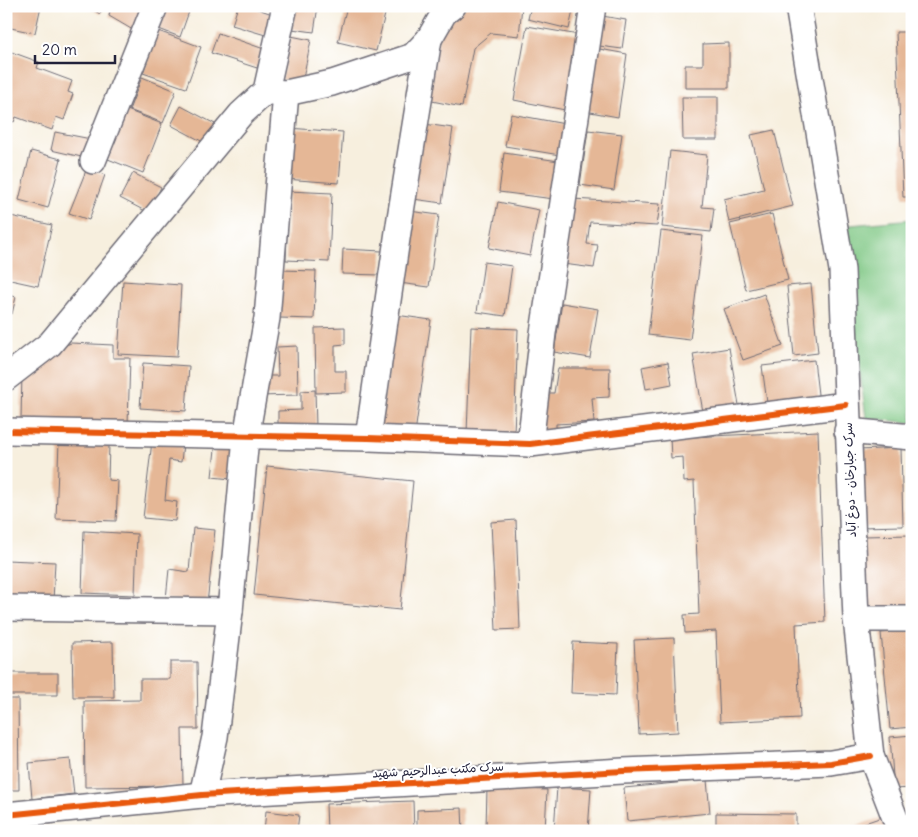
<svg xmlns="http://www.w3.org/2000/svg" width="918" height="837" viewBox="0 0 918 837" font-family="Delius,'Playpen Sans Arabic',sans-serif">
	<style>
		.green { fill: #7fc784; stroke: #507460 }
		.building { fill: #e5b796 }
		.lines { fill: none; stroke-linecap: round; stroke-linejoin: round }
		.minor-casing { stroke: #6d6a74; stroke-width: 28 }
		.minor { stroke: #fff; stroke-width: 25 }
		.cycleway-casing { stroke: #fff; stroke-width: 9 }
		.cycleway { stroke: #e8590c; stroke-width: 6 }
		.labels { text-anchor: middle; stroke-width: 4; stroke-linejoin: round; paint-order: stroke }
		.street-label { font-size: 12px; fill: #22223b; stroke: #fff }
	</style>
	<rect width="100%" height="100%" fill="#fff"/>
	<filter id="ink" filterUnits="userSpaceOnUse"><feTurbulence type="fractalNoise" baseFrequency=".02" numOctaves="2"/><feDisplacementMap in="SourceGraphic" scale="10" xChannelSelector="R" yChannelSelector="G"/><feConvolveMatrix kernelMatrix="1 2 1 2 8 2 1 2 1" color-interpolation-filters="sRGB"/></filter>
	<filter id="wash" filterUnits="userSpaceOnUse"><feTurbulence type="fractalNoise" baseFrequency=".0096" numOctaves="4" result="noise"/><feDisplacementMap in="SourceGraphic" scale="20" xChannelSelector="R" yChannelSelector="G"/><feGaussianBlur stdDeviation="1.12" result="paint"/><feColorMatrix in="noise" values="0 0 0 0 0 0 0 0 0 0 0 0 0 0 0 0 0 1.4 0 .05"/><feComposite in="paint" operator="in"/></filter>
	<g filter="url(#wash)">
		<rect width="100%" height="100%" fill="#f7efde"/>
		<path class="green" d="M912,219V423L866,418L840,226Z"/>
		<g id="blocks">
			<g class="building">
				<path d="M6,6H41L35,33L6,27Z"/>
				<path d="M87,6H104L100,14Z"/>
				<path d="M111,6H145L138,33L109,16Z"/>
				<path d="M167,6H191L180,37L159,29Z"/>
				<path d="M238,6H249L278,16L272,37L232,25Z"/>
				<path d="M295,6H318L314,32L292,29Z"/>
				<path d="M347,6H387L376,51L338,42Z"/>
				<path d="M467,6H522L519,36L491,33L473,48L462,107L427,100L440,29Z"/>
				<path d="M531,6H574L569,29L528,19Z"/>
				<path d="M596,15L626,20L622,49L592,45Z"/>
				<path d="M527,26L579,35L565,110L514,100Z"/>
				<path d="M158,31L201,47L186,88L143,73Z"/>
				<path d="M896,32H912V197H903Z"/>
				<path d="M218,33L264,49L257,68L211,53Z"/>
				<path d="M291,36L311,40L302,83L282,79Z"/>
				<path d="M729,43V88H685V65H703V44Z"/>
				<path d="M594,48L627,54L618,117L585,111Z"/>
				<path d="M6,50L39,62L37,68L72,81L68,92L73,94L64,120L56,117L52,130L16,117L14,122L6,119Z"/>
				<path d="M142,77L176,91L163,123L129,110Z"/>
				<path d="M682,97H718V140H683Z"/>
				<path d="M181,106L217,125L207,144L171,125Z"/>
				<path d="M127,110L162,124L143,173L108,159Z"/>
				<path d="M511,114L565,124L560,155L505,146Z"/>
				<path d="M424,124L453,128L442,203L413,199Z"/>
				<path d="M288,128L343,132L339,183L284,179Z"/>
				<path d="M588,130L622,134L614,190L580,185Z"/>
				<path d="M774,130L793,206L729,222L724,199L764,189L751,135Z"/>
				<path d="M55,132L91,139L86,158L51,150Z"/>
				<path d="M31,151L61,159L48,208L19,200Z"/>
				<path d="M670,151L707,155L702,207L714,208L711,232L662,227Z"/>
				<path d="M504,153L559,161L554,199L499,192Z"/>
				<path d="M87,168L105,175L89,220L69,213Z"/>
				<path d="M133,173L161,187L149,213L120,198Z"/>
				<path d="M288,191L332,193L329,262L286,260Z"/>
				<path d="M572,199L660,204L657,226L590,222L587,244L598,245L594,268L563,264Z"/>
				<path d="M498,202L539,210L530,256L489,248Z"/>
				<path d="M409,211L439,215L429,287L399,283Z"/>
				<path d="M772,214L788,280L746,290L730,224Z"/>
				<path d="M6,215L52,225L38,286L6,279Z"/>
				<path d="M661,231L703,236L690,340L648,335Z"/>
				<path d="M343,249L382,251L381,275L342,274Z"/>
				<path d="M484,262L512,266L505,316L477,312Z"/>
				<path d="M282,270L316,271L314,319L280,318Z"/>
				<path d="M123,281L181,285L177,357L118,354Z"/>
				<path d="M811,284L818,353L794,356L787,286Z"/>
				<path d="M6,294L16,297L12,314L6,313Z"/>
				<path d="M764,294L783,346L743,360L724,309Z"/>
				<path d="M562,303L598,309L590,358L554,352Z"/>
				<path d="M396,315L431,320L415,433L379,428Z"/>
				<path d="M345,327V344L335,345V371H346V392L316,393L315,328Z"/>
				<path d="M471,327L518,329L514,434L467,433Z"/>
				<path d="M71,343L113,345V358H130L128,424L21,420L22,372L43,355Z"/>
				<path d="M297,346L298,395L258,396V376H278L277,347Z"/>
				<path d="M729,348L739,405L703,412L693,354Z"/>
				<path d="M814,360L819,403L768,410L762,366Z"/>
				<path d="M668,362L672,384L646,389L642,367Z"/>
				<path d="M143,363L189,366L186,411L140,408Z"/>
				<path d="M558,368H610L609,397L592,398L594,422L556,424V433L536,434L541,393H554Z"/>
				<path d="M315,390L316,427L278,428V411L301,410V391Z"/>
				<path d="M818,431L825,622L796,624L800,718L720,722L716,631L685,633L684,615L699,614L694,481L684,482L683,457L671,458L670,438Z"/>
				<path d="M216,440L235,443L231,479L212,477Z"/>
				<path d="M152,441L183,444L181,462L169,460L165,500L177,502L175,521L143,518Z"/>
				<path d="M59,442L109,445L108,480L118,481L116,521L56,519Z"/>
				<path d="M901,448L903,526L861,527L858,450Z"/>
				<path d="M267,466L413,481L400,610L254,595Z"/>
				<path d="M516,520L520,629L496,630L491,522Z"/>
				<path d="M193,528L215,530L207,604L166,599L169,569L189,572Z"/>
				<path d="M84,531L137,534L135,595L82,593Z"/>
				<path d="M912,535V611L864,612L863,536Z"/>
				<path d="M6,560L55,562L53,601L6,599Z"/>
				<path d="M912,631V727L890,729L881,633Z"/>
				<path d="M674,638L678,732L639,734L634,640Z"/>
				<path d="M113,642L114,697H73L72,643Z"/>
				<path d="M573,642L618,644L616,695L571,693Z"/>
				<path d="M170,662H197L198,729H182L183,786L85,787L84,701L140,700V679H170Z"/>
				<path d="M6,664H8V673H58V695H6Z"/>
				<path d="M6,699H18L19,790H6Z"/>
				<path d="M912,735V788L894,789L890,737Z"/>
				<path d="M70,759L74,794L32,799L29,763Z"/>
				<path d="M707,780L710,813L627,821L624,788Z"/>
				<path d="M557,787L591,789L588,831H554Z"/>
				<path d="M487,788L547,790L545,831L486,828Z"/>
				<path d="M413,801L414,831H327L326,804Z"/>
				<path d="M462,808L463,831H417V810Z"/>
				<path d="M266,811L299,815L297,831H264Z"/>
				<path d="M716,813L796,814V831H716Z"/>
				<path d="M885,816L890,831H855L853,827Z"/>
				<rect x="6" y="826" width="15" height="5"/>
			</g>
		</g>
	</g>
	<g filter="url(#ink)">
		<use href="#blocks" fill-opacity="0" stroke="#6d6a74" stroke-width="1"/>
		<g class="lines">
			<defs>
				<g id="minor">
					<path d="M798,6L842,270L856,619L871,756L900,831"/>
					<path d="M271,92L286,93L332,83L413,56L429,39L444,13L453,6"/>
					<path d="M93,161L155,6"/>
					<path d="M6,378L50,344L241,114L266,91L285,6"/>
					<path d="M6,431L368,438L530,444L846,405"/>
					<path d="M847,431L912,437"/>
					<path d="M368,438L400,218L429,39"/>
					<path d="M530,444L543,333L593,6"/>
					<path d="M6,608L230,611"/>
					<path d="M856,619H912"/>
					<path d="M202,795L215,737L230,611L246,437L267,318L286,93"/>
					<path d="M6,815L202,795L623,771L831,763L871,756"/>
				</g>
			</defs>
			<use href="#minor" class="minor-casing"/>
			<use href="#minor" class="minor"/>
			<defs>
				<g id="cycleway">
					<path d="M6,431L368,438L530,444L846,405"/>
					<path d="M6,815L202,795L623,771L831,763L871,756"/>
				</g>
			</defs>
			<use href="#cycleway" class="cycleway-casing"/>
			<use href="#cycleway" class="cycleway"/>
		</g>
	</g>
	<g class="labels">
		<g class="street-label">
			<text transform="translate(850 480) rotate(-92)" y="4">سرک جبارخان - دوغ آباد</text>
			<text transform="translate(438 770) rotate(-3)" y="4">سرک مکتب عبدالرحیم شهید</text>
		</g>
	</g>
	<rect width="918" height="837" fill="none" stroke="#fff" stroke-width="25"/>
	<path d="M35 55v8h80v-8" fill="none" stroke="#22223b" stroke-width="2.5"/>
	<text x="42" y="55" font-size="15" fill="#22223b" stroke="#ffffff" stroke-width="4" paint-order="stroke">20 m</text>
</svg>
